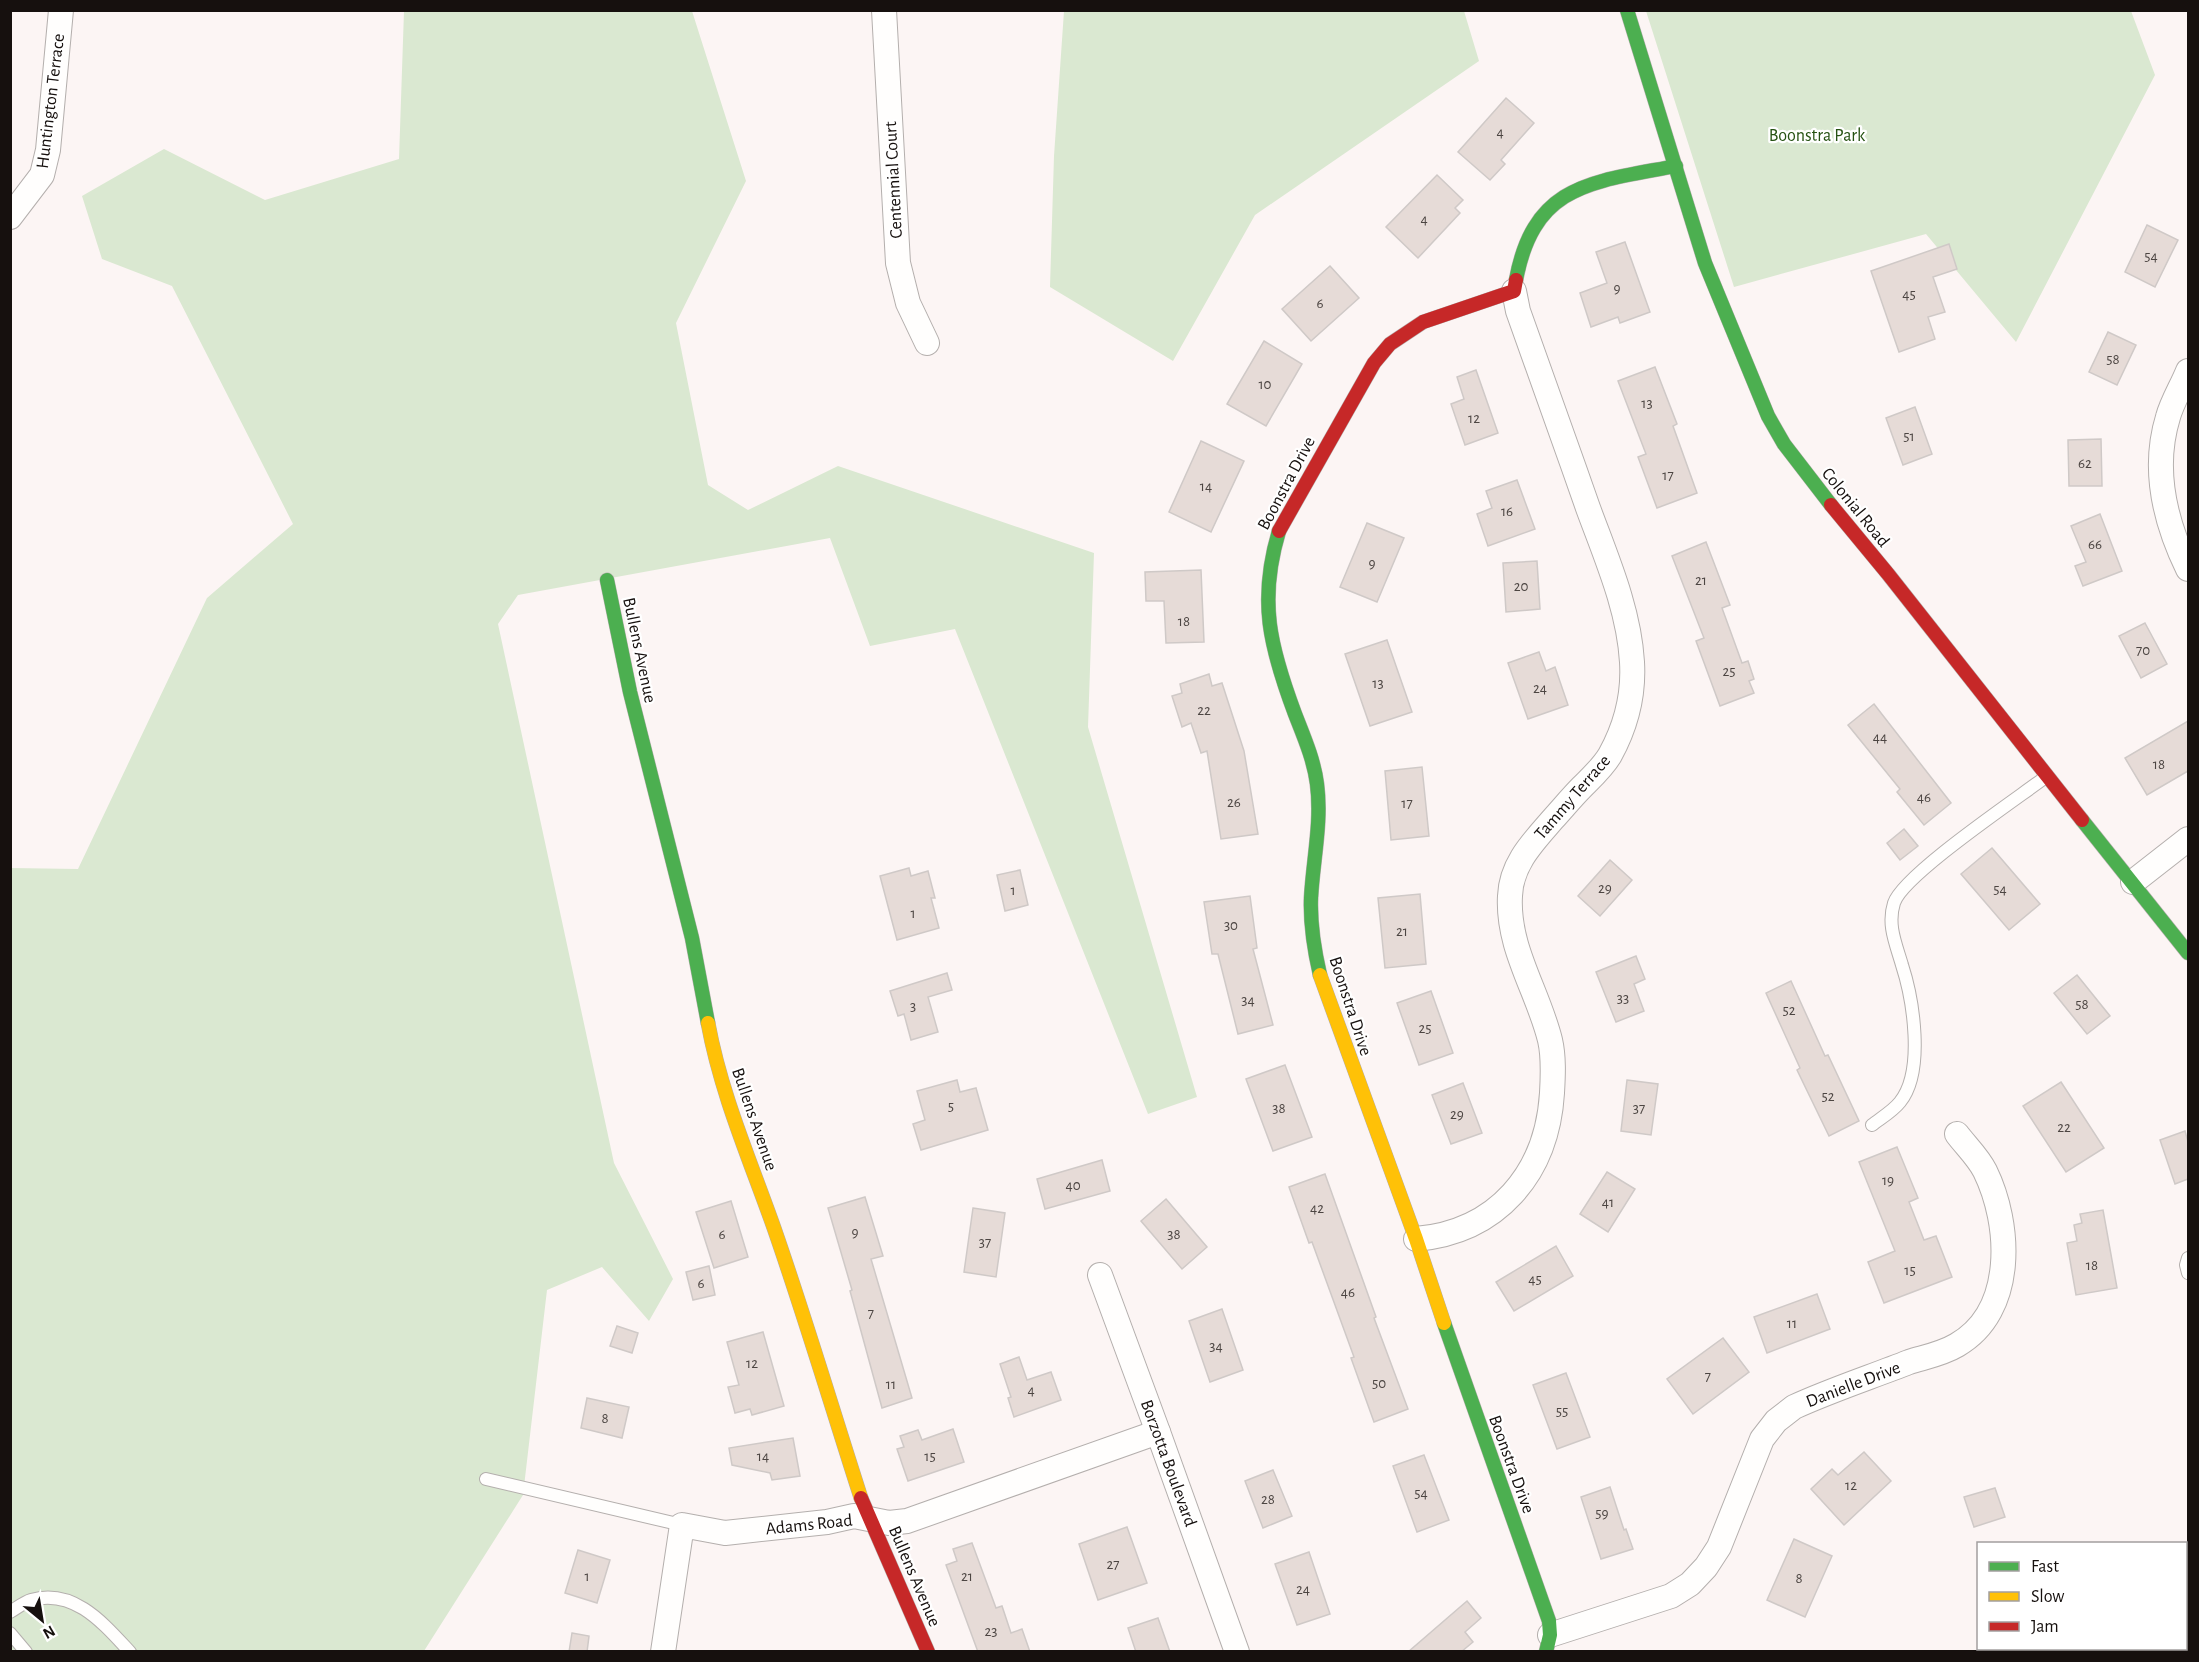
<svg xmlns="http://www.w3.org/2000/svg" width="2199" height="1662" viewBox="0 0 2199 1662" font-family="'Alegreya Sans',sans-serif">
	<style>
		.green { fill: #dae8d1 }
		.building { fill: #e6dbd7; stroke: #cfc9c7; stroke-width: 1.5 }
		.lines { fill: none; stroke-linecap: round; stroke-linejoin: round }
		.lane-casing { stroke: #b4afad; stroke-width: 14 }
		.street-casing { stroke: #b4afad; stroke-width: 26 }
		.fast-casing { stroke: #b4afad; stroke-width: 15 }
		.slow-casing { stroke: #b4afad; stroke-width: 15 }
		.jam-casing { stroke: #b4afad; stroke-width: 15 }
		.lane { stroke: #fffefd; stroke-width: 12 }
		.street { stroke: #fffefd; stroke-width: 24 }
		.fast { stroke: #4caf50; stroke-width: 14 }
		.slow { stroke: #ffc107; stroke-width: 14 }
		.jam { stroke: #c62828; stroke-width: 14 }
		.labels { text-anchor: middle; stroke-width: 4.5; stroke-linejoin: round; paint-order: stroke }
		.number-label { font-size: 15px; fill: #4c4542 }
		.street-label { font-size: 18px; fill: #16100e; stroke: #fff }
		.park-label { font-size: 18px; fill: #265213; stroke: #fff }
	</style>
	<rect width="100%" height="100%" fill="#fcf5f4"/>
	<g class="green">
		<path d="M404,11H692L746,181L676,323L708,485L748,510L838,466L1094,553L1088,727L1197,1097L1148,1114L955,629L870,646L830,538L518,595L498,624L614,1163L673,1279L649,1321L602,1267L547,1290L523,1495L424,1651L11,1652V868L78,869L207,598L293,524L172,286L102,259L82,196L164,149L265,200L399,159Z"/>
		<path d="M1064,11H1464L1479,61L1255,215L1173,361L1050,287L1054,156Z"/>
		<path d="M1646,11H2131L2155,75L2016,342L1926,234L1734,287Z"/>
	</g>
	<g class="building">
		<path d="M1506,98L1534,123L1501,160L1505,164L1490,180L1458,152Z"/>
		<path d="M1437,175L1463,200L1455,208L1460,213L1418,258L1386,227Z"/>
		<path d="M2147,225L2178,240L2155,287L2125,272Z"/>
		<path d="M1625,242L1650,312L1620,323L1618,317L1591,327L1580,293L1607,283L1596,252Z"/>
		<path d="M1949,244L1957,269L1933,277L1945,312L1928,317L1935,339L1899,352L1871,271Z"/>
		<path d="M1330,266L1359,298L1311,341L1282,309Z"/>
		<path d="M2108,332L2136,345L2117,385L2089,372Z"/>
		<path d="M1264,341L1302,364L1266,426L1227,404Z"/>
		<path d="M1655,367L1677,424L1673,426L1697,493L1657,508L1638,457L1646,454L1618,381Z"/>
		<path d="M1476,370L1498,433L1465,445L1451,404L1464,399L1457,377Z"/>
		<path d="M1915,407L1932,454L1903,465L1886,418Z"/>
		<path d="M2101,439L2102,486H2069L2068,440Z"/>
		<path d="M1201,441L1244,461L1211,532L1169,512Z"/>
		<path d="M1517,480L1535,529L1488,546L1477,514L1492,508L1486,491Z"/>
		<path d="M2100,514L2122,571L2083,586L2075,566L2086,562L2071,526Z"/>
		<path d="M1367,523L1404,538L1377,602L1340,587Z"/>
		<path d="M1706,542L1730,605L1722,608L1742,663L1748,661L1754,679L1749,681L1754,693L1720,706L1696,641L1704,638L1672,556Z"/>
		<path d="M1537,561L1540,609L1506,612L1503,563Z"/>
		<path d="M1201,570L1204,642L1166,643L1164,601H1146L1145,572Z"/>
		<path d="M2145,623L2167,664L2141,678L2119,636Z"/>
		<path d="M1387,640L1412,712L1370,726L1345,654Z"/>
		<path d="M1539,652L1546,671L1555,667L1568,705L1528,719L1508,663Z"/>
		<path d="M1209,674L1212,686L1222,683L1244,751L1258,834L1221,839L1207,751L1201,753L1191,723L1182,727L1172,696L1182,693L1180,684Z"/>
		<path d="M1874,704L1951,803L1924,825L1897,792L1900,789L1848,725Z"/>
		<path d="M2188,721V771L2147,795L2125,758Z"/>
		<path d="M1422,767L1429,836L1391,840L1385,771Z"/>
		<path d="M1904,829L1918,846L1900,860L1887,843Z"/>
		<path d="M1992,848L2040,904L2009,930L1961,874Z"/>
		<path d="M1610,860L1632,880L1600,916L1578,896Z"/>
		<path d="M909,868L911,876L928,871L935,898H931L939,928L897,940L880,876Z"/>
		<path d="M1020,870L1028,905L1005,911L997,875Z"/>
		<path d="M1420,894L1426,964L1385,968L1378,898Z"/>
		<path d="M1250,896L1257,948L1253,949L1273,1025L1238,1034L1218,954H1212L1204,902Z"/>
		<path d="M1636,956L1645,979L1634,984L1644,1011L1616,1022L1596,972Z"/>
		<path d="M947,973L952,990L928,997L938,1032L911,1040L904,1014L898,1016L890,991Z"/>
		<path d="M2077,975L2110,1016L2087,1034L2054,993Z"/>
		<path d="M1791,981L1825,1056L1828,1055L1859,1121L1829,1136L1797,1070L1800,1068L1766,993Z"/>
		<path d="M1431,991L1453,1053L1419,1065L1397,1003Z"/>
		<path d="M1285,1065L1312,1137L1273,1151L1246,1079Z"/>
		<path d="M957,1080L960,1092L976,1088L988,1130L921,1150L913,1124L925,1120L917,1091Z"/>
		<path d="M1627,1080L1658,1084L1651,1135L1621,1131Z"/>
		<path d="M2061,1082L2104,1148L2066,1172L2023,1106Z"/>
		<path d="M1463,1083L1482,1133L1451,1144L1432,1095Z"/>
		<path d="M2185,1131L2188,1142V1179L2175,1184L2160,1140Z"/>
		<path d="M1897,1147L1918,1198L1909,1202L1924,1240L1936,1236L1952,1277L1884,1303L1868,1262L1895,1251L1859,1162Z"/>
		<path d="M1102,1160L1110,1191L1045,1209L1037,1179Z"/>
		<path d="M1607,1172L1635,1189L1608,1232L1580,1214Z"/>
		<path d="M1325,1174L1376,1317L1374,1318L1408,1409L1374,1422L1351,1358L1354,1357L1312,1242L1309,1243L1289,1187Z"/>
		<path d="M865,1197L883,1256L871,1259L912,1398L882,1408L850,1291L852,1290L828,1208Z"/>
		<path d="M1166,1199L1207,1247L1182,1269L1141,1221Z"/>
		<path d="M731,1201L748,1257L714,1268L696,1212Z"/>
		<path d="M973,1208L1005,1213L996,1277L964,1272Z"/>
		<path d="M2103,1210L2117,1288L2076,1295L2067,1243L2077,1241L2074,1225L2082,1223L2080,1214Z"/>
		<path d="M1556,1246L1573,1276L1514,1311L1496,1282Z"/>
		<path d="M709,1266L715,1295L693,1300L686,1272Z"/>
		<path d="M1817,1294L1830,1329L1767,1353L1754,1317Z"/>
		<path d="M1222,1309L1243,1370L1210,1382L1189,1321Z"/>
		<path d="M617,1326L638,1333L632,1353L610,1346Z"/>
		<path d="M763,1332L784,1406L752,1415L750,1409L735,1413L728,1387L739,1385L727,1342Z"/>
		<path d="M1723,1338L1749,1372L1693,1414L1667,1379Z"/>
		<path d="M1019,1357L1027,1380L1051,1372L1061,1400L1014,1417L1008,1398L1011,1397L1000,1364Z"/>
		<path d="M1566,1373L1590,1437L1557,1449L1533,1385Z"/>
		<path d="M587,1398L629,1407L622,1438L581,1428Z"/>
		<path d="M953,1429L964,1462L908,1481L897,1449L904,1447L900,1436L918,1430L922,1440Z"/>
		<path d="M793,1438L800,1476L772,1480L770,1473L732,1465L729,1448Z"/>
		<path d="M1864,1452L1891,1481L1844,1525L1811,1489L1832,1469L1838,1475Z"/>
		<path d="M1424,1455L1449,1520L1417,1532L1393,1466Z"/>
		<path d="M1273,1470L1292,1516L1263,1528L1245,1481Z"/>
		<path d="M1610,1487L1624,1530L1626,1529L1633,1549L1601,1559L1581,1497Z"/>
		<path d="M1995,1488L2005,1517L1974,1527L1964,1497Z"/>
		<path d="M1127,1527L1147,1583L1098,1600L1079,1544Z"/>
		<path d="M1794,1539L1832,1556L1805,1617L1767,1600Z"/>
		<path d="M972,1543L996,1608L1002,1606L1011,1633L1022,1629L1030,1652H978L946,1565L957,1561L953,1549Z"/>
		<path d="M578,1550L610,1560L597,1603L565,1593Z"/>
		<path d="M1309,1552L1330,1614L1297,1625L1275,1564Z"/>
		<path d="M1467,1601L1481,1618L1465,1632L1473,1642L1461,1652H1408Z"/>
		<path d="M1158,1618L1170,1652H1136L1128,1628Z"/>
		<path d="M572,1633L589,1636L587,1652H569Z"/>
	</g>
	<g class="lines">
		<defs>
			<g id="lane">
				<path d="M1872,1125C1881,1118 1893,1111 1900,1102C1925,1071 1913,999 1902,965C1896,944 1887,925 1894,903C1903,875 2018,798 2047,776"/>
				<path d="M2188,1258L2186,1265L2188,1273"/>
				<path d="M486,1479L682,1525"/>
				<path d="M10,1612C17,1608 24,1602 31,1600C74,1588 103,1623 130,1652"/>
				<path d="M10,1633L26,1652"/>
			</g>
			<g id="street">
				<path d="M884,10L898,263L908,303L927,343"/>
				<path d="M10,217L42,175L48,150L61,10"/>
				<path d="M2188,371C2182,386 2172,402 2168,417C2152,469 2165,522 2188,569"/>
				<path d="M2133,882L2188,839"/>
				<path d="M1416,1239C1497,1232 1547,1174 1552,1093C1553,1076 1554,1057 1550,1040C1538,991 1507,948 1510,896C1511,864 1533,842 1553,819C1563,808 1572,797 1582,787C1592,777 1603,767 1610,755C1626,726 1634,695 1632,662C1629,609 1606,557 1588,508C1565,442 1541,376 1518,311L1514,291"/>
				<path d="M1100,1275L1158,1432L1237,1652"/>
				<path d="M1550,1635L1671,1596L1690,1584L1706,1567L1719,1547L1762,1439L1776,1421L1794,1407C1831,1390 1871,1377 1909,1362C1925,1357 1942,1354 1957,1345C2016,1311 2011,1224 1985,1171C1978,1157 1966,1146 1957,1134"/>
				<path d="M663,1652L682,1525L725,1533L827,1522L854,1516L889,1523L907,1521L1158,1432"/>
			</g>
			<g id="fast">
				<path d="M1627,10L1705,263L1768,416L1784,444L1831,505"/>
				<path d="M1516,280C1534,183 1593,182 1676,166"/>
				<path d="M1279,531C1258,601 1270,647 1295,714C1304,737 1314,760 1317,784C1322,822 1313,860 1311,898C1310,924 1314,949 1320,975"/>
				<path d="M607,580L630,692L692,938L708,1023"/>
				<path d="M2082,820L2188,953"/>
				<path d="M1444,1323L1549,1621L1550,1635L1546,1652"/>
			</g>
			<g id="slow">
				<path d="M1320,975L1416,1239L1444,1323"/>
				<path d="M708,1023C721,1094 750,1160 774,1228C805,1317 832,1408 861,1498"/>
			</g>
			<g id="jam">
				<path d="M1831,505L1888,574L2082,820"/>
				<path d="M1279,531L1374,363L1390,344L1423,322L1514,291L1516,280"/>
				<path d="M861,1498L928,1652"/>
			</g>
		</defs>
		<use href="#lane" class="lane-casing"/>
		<use href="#street" class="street-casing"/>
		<use href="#fast" class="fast-casing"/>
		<use href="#slow" class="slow-casing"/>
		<use href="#jam" class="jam-casing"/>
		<use href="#lane" class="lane"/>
		<use href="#street" class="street"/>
		<use href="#fast" class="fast"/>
		<use href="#slow" class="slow"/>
		<use href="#jam" class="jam"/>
	</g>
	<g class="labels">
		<g class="number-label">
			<text x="1500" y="137">4</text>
			<text x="1424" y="224">4</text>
			<text x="2151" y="261">54</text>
			<text x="1617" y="293">9</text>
			<text x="1909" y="299">45</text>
			<text x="1320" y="308">6</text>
			<text x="2113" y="364">58</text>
			<text x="1265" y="389">10</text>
			<text x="1647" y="408">13</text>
			<text x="1474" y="423">12</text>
			<text x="1909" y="441">51</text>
			<text x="2085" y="468">62</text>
			<text x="1668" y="480">17</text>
			<text x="1206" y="491">14</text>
			<text x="1507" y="516">16</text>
			<text x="2095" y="549">66</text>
			<text x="1372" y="568">9</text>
			<text x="1701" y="585">21</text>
			<text x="1521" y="591">20</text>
			<text x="1184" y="626">18</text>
			<text x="2143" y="655">70</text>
			<text x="1729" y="676">25</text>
			<text x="1378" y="688">13</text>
			<text x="1540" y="693">24</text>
			<text x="1204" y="715">22</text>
			<text x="1880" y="742">44</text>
			<text x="2159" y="769">18</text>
			<text x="1924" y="802">46</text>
			<text x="1234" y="807">26</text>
			<text x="1407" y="808">17</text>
			<text x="1605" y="893">29</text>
			<text x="2000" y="894">54</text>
			<text x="1013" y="895">1</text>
			<text x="913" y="918">1</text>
			<text x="1231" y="930">30</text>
			<text x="1402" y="936">21</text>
			<text x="1623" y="1003">33</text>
			<text x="1248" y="1005">34</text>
			<text x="2082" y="1009">58</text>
			<text x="913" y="1011">3</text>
			<text x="1789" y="1015">52</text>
			<text x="1425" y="1033">25</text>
			<text x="1828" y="1101">52</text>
			<text x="951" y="1111">5</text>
			<text x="1279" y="1113">38</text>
			<text x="1639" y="1113">37</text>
			<text x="1457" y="1119">29</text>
			<text x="2064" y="1132">22</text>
			<text x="1888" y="1185">19</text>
			<text x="1073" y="1190">40</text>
			<text x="1608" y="1207">41</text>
			<text x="1317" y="1213">42</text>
			<text x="855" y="1237">9</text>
			<text x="722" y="1239">6</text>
			<text x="1174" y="1239">38</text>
			<text x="985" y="1247">37</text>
			<text x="2092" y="1270">18</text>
			<text x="1910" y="1275">15</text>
			<text x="1535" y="1284">45</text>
			<text x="701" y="1288">6</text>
			<text x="1348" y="1297">46</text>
			<text x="871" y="1318">7</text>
			<text x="1792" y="1328">11</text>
			<text x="1216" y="1351">34</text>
			<text x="752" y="1368">12</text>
			<text x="1708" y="1381">7</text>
			<text x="1379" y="1388">50</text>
			<text x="891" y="1389">11</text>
			<text x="1031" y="1395">4</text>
			<text x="1562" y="1416">55</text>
			<text x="605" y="1423">8</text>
			<text x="763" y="1461">14</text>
			<text x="930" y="1461">15</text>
			<text x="1851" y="1490">12</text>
			<text x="1421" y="1498">54</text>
			<text x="1268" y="1504">28</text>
			<text x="1602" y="1518">59</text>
			<text x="1113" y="1569">27</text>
			<text x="587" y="1581">1</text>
			<text x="967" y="1581">21</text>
			<text x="1799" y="1583">8</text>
			<text x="1303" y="1594">24</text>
			<text x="991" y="1636">23</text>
		</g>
		<g class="street-label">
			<text transform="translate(50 101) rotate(-83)" y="6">Huntington Terrace</text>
			<text transform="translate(893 180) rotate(-93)" y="6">Centennial Court</text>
			<text transform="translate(1286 483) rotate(-62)" y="6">Boonstra Drive</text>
			<text transform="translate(1856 507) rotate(51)" y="6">Colonial Road</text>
			<text transform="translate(640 650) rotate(78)" y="6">Bullens Avenue</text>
			<text transform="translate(1572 797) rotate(-49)" y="6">Tammy Terrace</text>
			<text transform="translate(1351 1006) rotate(72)" y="6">Boonstra Drive</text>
			<text transform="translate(755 1119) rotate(71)" y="6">Bullens Avenue</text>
			<text transform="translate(1853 1384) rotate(-21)" y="6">Danielle Drive</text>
			<text transform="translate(1169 1463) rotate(70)" y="6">Borzotta Boulevard</text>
			<text transform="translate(1512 1464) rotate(70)" y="6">Boonstra Drive</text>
			<text transform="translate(809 1524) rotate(-6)" y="6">Adams Road</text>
			<text transform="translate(915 1576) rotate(67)" y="6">Bullens Avenue</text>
		</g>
		<g class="park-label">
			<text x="1817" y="141">Boonstra Park</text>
		</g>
	</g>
	<rect width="2199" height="1662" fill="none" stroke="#16100e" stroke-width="24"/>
	<rect x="1977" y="1542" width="210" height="108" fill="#ffffff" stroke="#a29f9f" stroke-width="1.5"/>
	<rect x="1989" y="1562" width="30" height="9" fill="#4caf50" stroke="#a29f9f" stroke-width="1.5"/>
	<text x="2031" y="1572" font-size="18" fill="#16100e">Fast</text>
	<rect x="1989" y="1592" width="30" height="9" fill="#ffc107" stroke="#a29f9f" stroke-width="1.5"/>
	<text x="2031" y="1602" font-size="18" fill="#16100e">Slow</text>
	<rect x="1989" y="1622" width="30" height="9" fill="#c62828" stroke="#a29f9f" stroke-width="1.5"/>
	<text x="2031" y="1632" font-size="18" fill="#16100e">Jam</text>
	<g transform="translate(42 1620) rotate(150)" stroke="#ffffff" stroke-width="4.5" paint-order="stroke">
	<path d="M0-4.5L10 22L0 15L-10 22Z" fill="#16100e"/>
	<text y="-9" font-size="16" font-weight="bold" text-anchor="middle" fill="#16100e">N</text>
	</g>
</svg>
